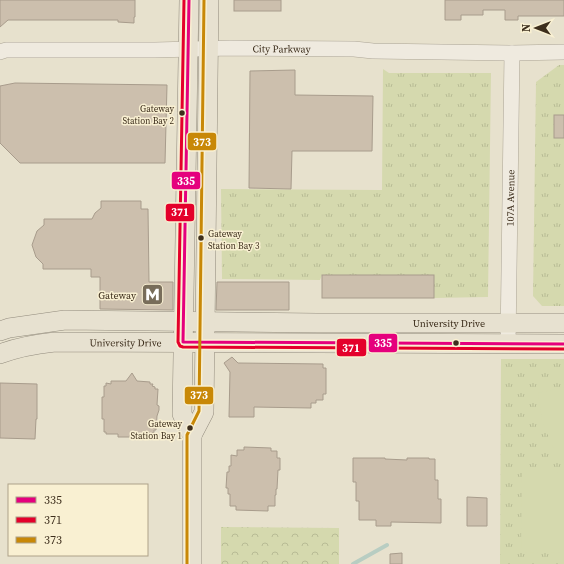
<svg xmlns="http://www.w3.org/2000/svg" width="564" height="564" viewBox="0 0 564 564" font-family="'Source Serif 4',serif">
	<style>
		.grass { fill: url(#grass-tufts) }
		.forest { fill: url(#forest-crowns) }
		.pitch { fill: #d5d9ae }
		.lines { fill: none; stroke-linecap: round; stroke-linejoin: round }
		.stream { stroke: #b8cdc2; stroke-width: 4 }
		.building { fill: #ccbfad; stroke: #a89c8c }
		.minor-casing { stroke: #aca596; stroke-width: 16 }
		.major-casing { stroke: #928b7d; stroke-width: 20 }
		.minor { stroke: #efeadf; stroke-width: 15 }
		.major { stroke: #e7e1d0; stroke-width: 19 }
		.bus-1-casing { stroke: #f9f0d2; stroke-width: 6 }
		.bus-2-casing { stroke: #f9f0d2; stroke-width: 6 }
		.bus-3-casing { stroke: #f9f0d2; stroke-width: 6 }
		.bus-1 { stroke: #e5007d; stroke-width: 3 }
		.bus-2 { stroke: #e4002b; stroke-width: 3 }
		.bus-3 { stroke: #c88807; stroke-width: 3 }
		.bus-dot { fill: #3d2e1c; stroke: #f9f0d2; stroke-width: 1.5 }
		.labels { text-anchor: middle; stroke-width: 3; stroke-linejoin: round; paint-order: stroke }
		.bus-label { font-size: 9px; fill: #3d2e1c; stroke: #f9f0d2; text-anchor: end }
		.street-label { font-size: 10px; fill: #3d2e1c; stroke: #f9f0d2 }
		.poi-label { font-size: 10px; fill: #3d2e1c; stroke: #f9f0d2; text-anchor: end }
		.line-badge { stroke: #f9f0d2; stroke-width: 1.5 }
		.badge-label { font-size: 11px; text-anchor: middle; font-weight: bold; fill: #fff }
	</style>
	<defs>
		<pattern id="grass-tufts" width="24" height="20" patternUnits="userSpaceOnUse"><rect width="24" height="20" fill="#d5d9ae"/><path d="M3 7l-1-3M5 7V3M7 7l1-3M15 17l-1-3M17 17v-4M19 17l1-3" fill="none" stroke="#b8bb95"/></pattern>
		<pattern id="forest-crowns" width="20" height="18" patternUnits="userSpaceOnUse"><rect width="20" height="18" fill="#d5d9ae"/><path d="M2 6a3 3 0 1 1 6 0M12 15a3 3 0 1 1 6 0" fill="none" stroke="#b8bb95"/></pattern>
	</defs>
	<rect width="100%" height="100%" fill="#e7e1cd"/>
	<g class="grass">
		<path d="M559,65H564V306H542L533,296L536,82Z"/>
		<path d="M383,69L389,73H491L488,297L434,298V275H322L320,280L222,279L221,189L382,190Z"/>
		<path d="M501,359H564V564H500Z"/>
	</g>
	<path class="forest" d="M221,527L339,528V564H221Z"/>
	<g class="pitch">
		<path d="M564,387V460L553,447L542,421L538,393Z"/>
		<path d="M522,470H554L564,477V553L521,552Z"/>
	</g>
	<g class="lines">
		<path class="stream" d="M353,564L387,545"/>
	</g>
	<g class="building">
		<path d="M0,0H135V17H134V23L118,22V20H8L0,27Z"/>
		<rect x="234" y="0" width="47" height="11"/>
		<path d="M445,0H564V16H518V20H505V10H483V15H461V20H445Z"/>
		<path d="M295,70V95L373,96L372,151H292L291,189L249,188L250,71Z"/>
		<path d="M15,83L167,85L165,163H20L0,143V86Z"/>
		<rect x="554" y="115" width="10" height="23"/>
		<path d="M101,201H141V209H148L149,282H173V310L100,309V277H91V269H43V264L36,257L32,245L37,231L44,225V219H92L95,213L101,208Z"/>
		<rect x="322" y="275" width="112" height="23"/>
		<path d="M217,282H289V310H216Z"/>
		<path d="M232,357L238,363L323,364V368H326V394H323V400H316V403H311V408L254,407V417H229L230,372L224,363Z"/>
		<path d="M132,373L137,381L150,382V384H153L152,386L155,387V389H158L157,405L159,406V410L157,416L156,430H154V433H152V436L139,435V437H118V434H106V432H104V419H102V397H104V386H106V383L111,384V381H126Z"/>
		<path d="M0,383L37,384V419H36L35,439L0,438Z"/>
		<path d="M244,447L271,448V451H277V458H280V470H278L277,489H276V495H275V506H268V511L236,510V506H230V494H228V488H226L227,472H229V466H231V455L237,456V450H244Z"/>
		<path d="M353,458H385V459L407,460V458H429V459H435V480H438V499H441V523L391,522V526H376V520H359V501H356V482H353Z"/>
		<path d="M467,497L487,498V526H467Z"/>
		<path d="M402,553V564H390V554Z"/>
	</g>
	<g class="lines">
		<defs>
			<g id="minor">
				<path id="s1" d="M0,52L6,50H155L230,48L354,49L373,51L512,53L564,52"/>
				<path id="s2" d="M508,344L512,53"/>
			</g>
			<g id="major">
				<path d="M189,0L182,414L192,435V564"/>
				<path id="s3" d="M0,331L9,328L65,320L317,323H564"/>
				<path id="s4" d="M0,354C18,347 36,344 55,342L564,344"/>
				<path d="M192,435L204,412L209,0"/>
			</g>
		</defs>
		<use href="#minor" class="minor-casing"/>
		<use href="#major" class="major-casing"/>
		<use href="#minor" class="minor"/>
		<use href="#major" class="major"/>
		<defs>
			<path id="bus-1" d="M189,0L183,342L564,344"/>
			<path id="bus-2" d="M184,0L178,342L180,346L183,347L564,349"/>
			<path id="bus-3" d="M187,564V435L199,411L204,0"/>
		</defs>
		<use href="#bus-1" class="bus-1-casing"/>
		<use href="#bus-2" class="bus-2-casing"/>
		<use href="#bus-3" class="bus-3-casing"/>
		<use href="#bus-1" class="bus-1"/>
		<use href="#bus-2" class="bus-2"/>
		<use href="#bus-3" class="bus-3"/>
	</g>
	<defs>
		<symbol id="metro-square" viewBox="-11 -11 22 22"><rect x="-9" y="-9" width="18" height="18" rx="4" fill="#786d5a" stroke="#f9f0d2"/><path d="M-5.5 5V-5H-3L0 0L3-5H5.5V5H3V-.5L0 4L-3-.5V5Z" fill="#fff"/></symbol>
	</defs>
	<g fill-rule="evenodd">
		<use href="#metro-square" x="140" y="282" width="25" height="25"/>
	</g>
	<g class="bus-dot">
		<circle cx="182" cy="113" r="3.5"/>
		<circle cx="201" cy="238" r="3.5"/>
		<circle cx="456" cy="343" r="3.5"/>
		<circle cx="190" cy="428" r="3.5"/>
	</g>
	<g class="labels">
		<g class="bus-label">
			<text x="174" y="112">Gateway<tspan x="174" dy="12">Station Bay 2</tspan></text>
			<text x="208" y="237" text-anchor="start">Gateway<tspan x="208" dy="12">Station Bay 3</tspan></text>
			<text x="182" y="427">Gateway<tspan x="182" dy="12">Station Bay 1</tspan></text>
		</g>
		<g class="street-label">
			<text dy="4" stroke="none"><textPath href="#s1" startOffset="282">City Parkway</textPath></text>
			<text dy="4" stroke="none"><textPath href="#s2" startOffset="146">107A Avenue</textPath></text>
			<text dy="4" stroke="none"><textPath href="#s3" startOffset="450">University Drive</textPath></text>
			<text dy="4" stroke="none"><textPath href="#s4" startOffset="127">University Drive</textPath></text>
		</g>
		<g class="poi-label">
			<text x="136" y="299">Gateway</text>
		</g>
	</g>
	<g class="line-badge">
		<rect x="187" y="132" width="30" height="19" rx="4" fill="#c88807"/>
		<rect x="171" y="171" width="30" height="19" rx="4" fill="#e5007d"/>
		<rect x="165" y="203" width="30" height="19" rx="4" fill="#e4002b"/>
		<rect x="368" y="333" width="30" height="20" rx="4" fill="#e5007d"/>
		<rect x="336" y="338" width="31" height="19" rx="4" fill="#e4002b"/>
		<rect x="184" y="386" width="30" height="19" rx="4" fill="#c88807"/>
	</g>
	<g class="badge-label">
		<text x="202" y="146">373</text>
		<text x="186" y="185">335</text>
		<text x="180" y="216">371</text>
		<text x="383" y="347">335</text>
		<text x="351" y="352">371</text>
		<text x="199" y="399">373</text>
	</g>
	<rect x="8" y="484" width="140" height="72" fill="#f9f0d2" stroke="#aea289"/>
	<rect x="16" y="497" width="20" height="6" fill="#e5007d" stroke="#aea289"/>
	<text x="44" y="504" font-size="12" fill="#3d2e1c">335</text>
	<rect x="16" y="517" width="20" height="6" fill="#e4002b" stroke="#aea289"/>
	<text x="44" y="524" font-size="12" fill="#3d2e1c">371</text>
	<rect x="16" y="537" width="20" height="6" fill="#c88807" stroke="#aea289"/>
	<text x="44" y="544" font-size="12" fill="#3d2e1c">373</text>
	<g transform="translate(536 28) rotate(270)" stroke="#f9f0d2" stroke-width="3" paint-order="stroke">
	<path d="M0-3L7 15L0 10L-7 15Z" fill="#3d2e1c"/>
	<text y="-6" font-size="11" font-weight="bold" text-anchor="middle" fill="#3d2e1c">N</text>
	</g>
</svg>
